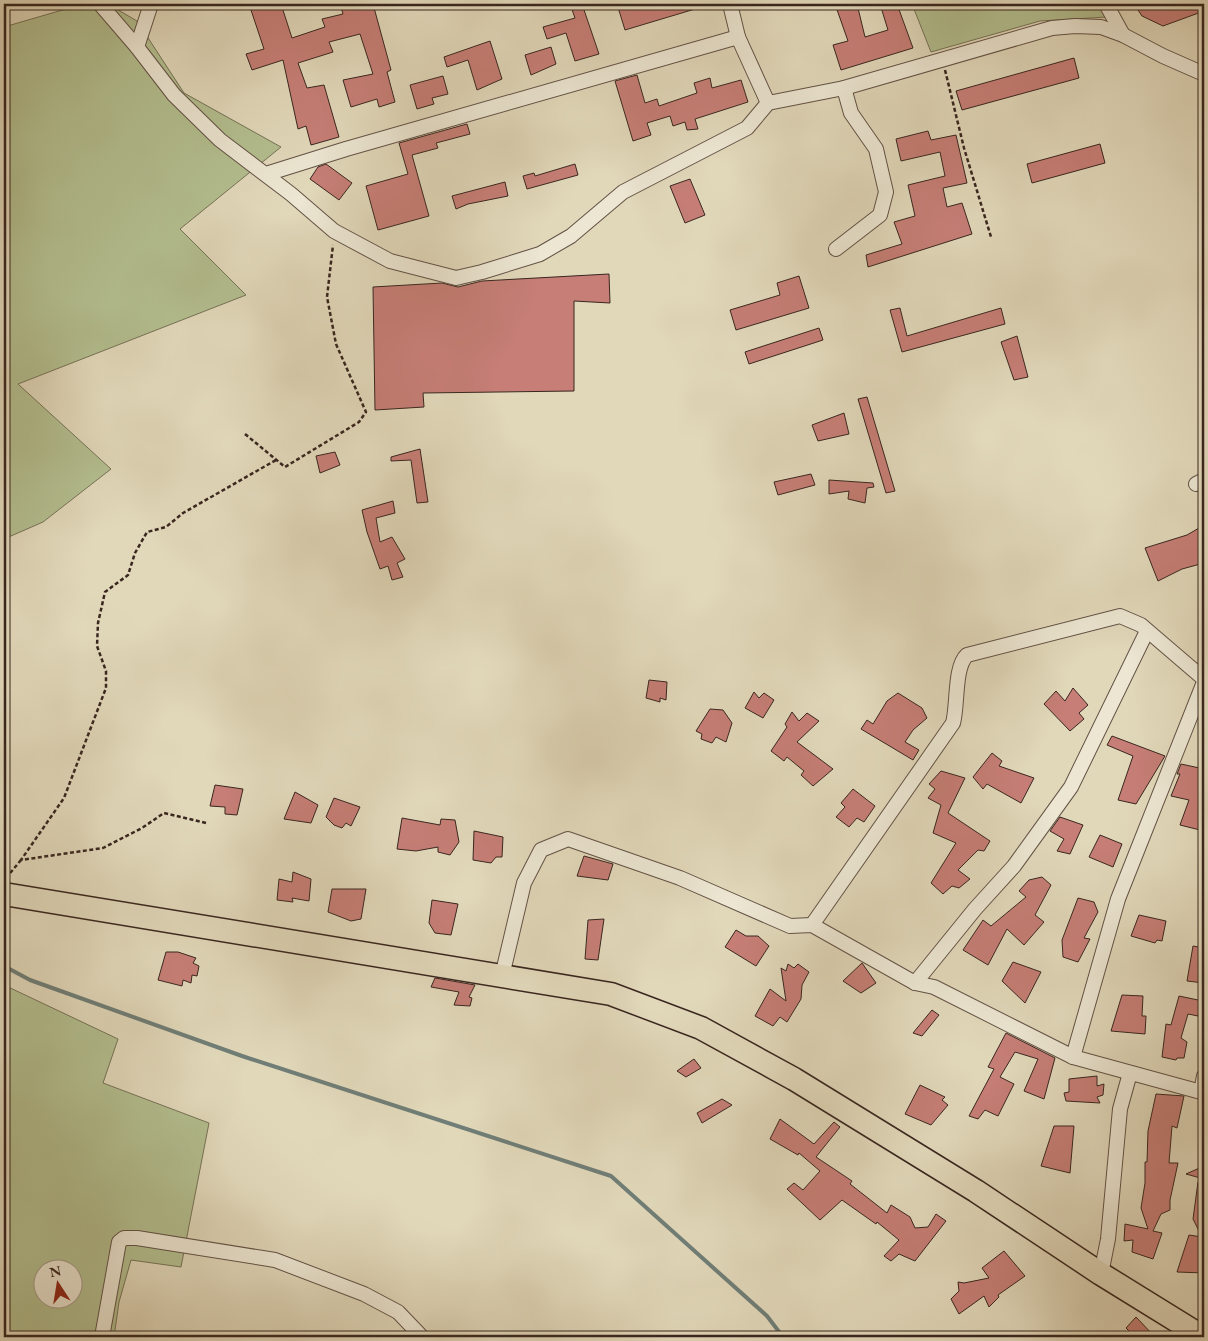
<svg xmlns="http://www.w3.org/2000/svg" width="1208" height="1341" viewBox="0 0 1208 1341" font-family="'EB Garamond',serif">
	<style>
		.green { fill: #b3be8f; stroke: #767257; fill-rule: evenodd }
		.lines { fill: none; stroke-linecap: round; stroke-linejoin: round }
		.stream { stroke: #707e77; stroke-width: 4 }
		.building { fill: #c67e76; stroke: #39261f }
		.minor-casing { stroke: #635246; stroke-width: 16 }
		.primary-casing { stroke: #39261f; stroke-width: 25 }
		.path { stroke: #39261f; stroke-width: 2.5; stroke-dasharray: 4 2.5; stroke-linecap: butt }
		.minor { stroke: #ece6d2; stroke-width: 14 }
		.primary { stroke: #e1d8ba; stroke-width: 22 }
	</style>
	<rect width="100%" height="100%" fill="#e1d8ba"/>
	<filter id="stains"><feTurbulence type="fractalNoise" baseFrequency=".004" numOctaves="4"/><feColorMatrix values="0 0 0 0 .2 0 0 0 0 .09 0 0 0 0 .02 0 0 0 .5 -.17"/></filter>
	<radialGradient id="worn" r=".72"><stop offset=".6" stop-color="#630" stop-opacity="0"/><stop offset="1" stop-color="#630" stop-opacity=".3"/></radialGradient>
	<g class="green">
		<path d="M83,4H108L137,21L184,93L281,147L180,229L246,295L18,384L111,469L43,522L4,539V27Z"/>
		<path d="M912,4H1102L1107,17L1040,21L931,52Z"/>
		<path d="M4,985L118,1039L103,1083L209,1123L181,1267L131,1260L119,1302L114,1337H4ZM42,1268H72V1298H42Z"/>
	</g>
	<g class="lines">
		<path class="stream" d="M4,966L30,980L242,1056L611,1176L767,1316L783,1337"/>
	</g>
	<g class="building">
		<path d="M249,4H281L292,38L325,27L322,19L343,14L340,4H373L391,70L387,72L395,102L379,107L377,99L351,107L343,80L373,74L360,34L329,42L333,52L298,63L307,88L324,85L339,137L311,145L306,126L298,129L283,60L252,70L246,54L264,49Z"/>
		<path d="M570,4H582L599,54L575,61L566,33L547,39L543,27L575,18Z"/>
		<path d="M617,4H704L705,6L625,30Z"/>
		<path d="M835,4H857L865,37L888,30L880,4H897L913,48L841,70L833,45L848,41Z"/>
		<path d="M1134,4H1204V11L1163,26L1142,16Z"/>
		<path d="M490,41L502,79L477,90L468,60L447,67L444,57Z"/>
		<path d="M551,47L556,64L531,75L525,55Z"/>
		<path d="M1074,58L1079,78L962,110L956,91Z"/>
		<path d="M637,75L645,103L657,99L659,106L697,93L694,83L710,78L712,88L741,80L748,102L695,119L698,129L687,130L685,122L673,126L670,116L647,123L651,135L633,141L615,81Z"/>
		<path d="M443,76L448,94L432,98L434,104L417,109L410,85Z"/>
		<path d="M467,124L470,134L436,143L438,148L412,155L429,216L378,230L366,186L408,174L399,143Z"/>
		<path d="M928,131L931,140L956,135L967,183L943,188L947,207L962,203L972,234L868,267L866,255L902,244L894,222L915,216L908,185L945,176L940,152L901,161L896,139Z"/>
		<path d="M1100,144L1105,163L1032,183L1027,164Z"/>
		<path d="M326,164L352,183L339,200L310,179L318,167Z"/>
		<path d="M575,164L578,175L527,189L523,176L534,173L535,176Z"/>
		<path d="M690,179L705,215L685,223L670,186Z"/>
		<path d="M505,182L508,196L468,204L456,209L452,196Z"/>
		<path d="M609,274L610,303L574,301V391L423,393L424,407L375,410L373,287L442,283L458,287L482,281Z"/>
		<path d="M799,276L809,308L736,330L730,310L780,295L777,283Z"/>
		<path d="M900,308L907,336L1001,308L1005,324L902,352L890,310Z"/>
		<path d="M819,328L823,340L749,364L745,352Z"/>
		<path d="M1017,336L1028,377L1014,380L1001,342Z"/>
		<path d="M867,397L895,491L886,493L858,399Z"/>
		<path d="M844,413L849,434L818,441L812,425Z"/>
		<path d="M420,449L428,502L417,503L411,460L391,461V457Z"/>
		<path d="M335,452L340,465L320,473L316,456Z"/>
		<path d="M811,474L815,485L778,495L774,482Z"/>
		<path d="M829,480L873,483L874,487L867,488L865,503L848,499L849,491L829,494Z"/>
		<path d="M393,501L395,513L376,518L380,542L392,537L405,559L397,563L403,577L392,580L388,566L380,569L367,532L362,510Z"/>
		<path d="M1199,528L1204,540V563L1182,569L1158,581L1145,548L1187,535Z"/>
		<path d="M649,680L667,682L666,700L660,698V702L646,698Z"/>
		<path d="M1073,688L1088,705L1079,713L1084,719L1070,731L1044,704L1056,691L1065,701Z"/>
		<path d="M754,692L759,698L764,693L774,700L763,718L745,708Z"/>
		<path d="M898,693L922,708L927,718L913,730L905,742L919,750L913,760L861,729L867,720L873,724L887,701Z"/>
		<path d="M710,709L723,710L732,723L726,742L716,737L712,743L701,739L702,734L696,731Z"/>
		<path d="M792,712L799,721L807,713L819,721L797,742L833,769L813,786L801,775L804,771L787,757L784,761L771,751L787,727L785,724Z"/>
		<path d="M1112,736L1165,756L1136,804L1118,800L1133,756L1107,745Z"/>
		<path d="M992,753L1002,761L999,766L1034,778L1021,803L987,784L983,789L973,777Z"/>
		<path d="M1181,764L1204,769V831L1180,825L1189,800L1171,796L1180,774H1177Z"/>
		<path d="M941,771L965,778L948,813L990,841L984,851L978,850L958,870L970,879L959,888L952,886L943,894L931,883L956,843L933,833L941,805L928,798L935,789L929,784Z"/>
		<path d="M215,785L243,789L237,815L225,814V807L210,806Z"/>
		<path d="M853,789L875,806L864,822L857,818L849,827L836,817L845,807L841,803Z"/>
		<path d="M295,792L318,805L311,823L284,819Z"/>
		<path d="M334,798L360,807L351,826L346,823L342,828L334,825L326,817Z"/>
		<path d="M1060,817L1083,825L1070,854L1057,851L1064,839L1050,831Z"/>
		<path d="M402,818L440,825L441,819L455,820L459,842L450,855L438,852V847L416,851L397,849Z"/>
		<path d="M474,831L503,837L502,857H496L491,863L473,860Z"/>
		<path d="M1100,835L1122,844L1113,867L1089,857Z"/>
		<path d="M584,856L613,864L608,880L577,876Z"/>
		<path d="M293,872L311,879L309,901L292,898L293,902L277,900L279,879L292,882Z"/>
		<path d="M1042,877L1051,885L1035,915L1044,922L1024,945L1007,929L988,965L963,950L983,920L991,926L1026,897L1019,891L1029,880Z"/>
		<path d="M332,889H366L361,919L351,921L328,912Z"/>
		<path d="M1078,898L1094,902L1098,912L1084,938L1090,939L1078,962L1063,957L1062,940Z"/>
		<path d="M432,900L458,904L451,935L435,933L429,923Z"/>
		<path d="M1139,915L1166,921L1162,941L1157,940L1155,943L1131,936Z"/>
		<path d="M604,919L598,960L585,959L588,920Z"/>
		<path d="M736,930L746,936H758L769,946L756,966L725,947Z"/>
		<path d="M1193,946L1204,948V983L1187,981Z"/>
		<path d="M166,952H178L196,958L193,963L199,966L197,976L192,975L191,983L183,980L182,986L158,980Z"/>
		<path d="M1013,962L1041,972L1025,1003L1002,981Z"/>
		<path d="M862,963L876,983L861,993L843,981Z"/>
		<path d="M788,964L794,968L798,964L809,972L802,985L801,999L787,1022L780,1017L773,1026L755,1016L770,989L786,1001L781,968L786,971Z"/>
		<path d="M435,978L475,985L469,997L472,998L470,1006L454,1005L459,992L431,987Z"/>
		<path d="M1122,995L1143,996L1142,1016H1146L1145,1034L1111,1031Z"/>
		<path d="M1179,996L1203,1001L1198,1016L1188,1014L1181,1038L1187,1042L1184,1058H1177L1176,1060L1162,1057L1166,1024L1171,1025Z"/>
		<path d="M932,1010L939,1015L922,1036L913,1033Z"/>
		<path d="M1006,1033L1055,1058L1044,1099L1024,1091L1038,1059L1015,1052L1000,1077L1014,1084L998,1116L985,1110L978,1119L969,1116L994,1069L988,1067Z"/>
		<path d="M694,1059L701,1068L686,1077L677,1071Z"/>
		<path d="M1097,1076V1086L1104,1084L1103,1095L1097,1097L1100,1103L1066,1101L1064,1093L1069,1092V1079Z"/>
		<path d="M920,1085L945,1097L942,1100L948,1105L931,1125L905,1114Z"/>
		<path d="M1156,1094L1184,1096L1177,1128L1172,1126L1169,1163H1178L1170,1200V1210L1161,1214L1153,1231L1162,1233L1153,1259L1132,1252L1133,1240L1124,1241L1125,1224L1148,1229L1141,1208L1145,1183V1162H1147L1148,1131Z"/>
		<path d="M722,1099L732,1105L702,1123L697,1113Z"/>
		<path d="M780,1119L814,1144L834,1122L840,1127L816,1157L852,1181L850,1184L887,1213L891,1205L910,1217L915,1228L928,1227L936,1214L946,1221L915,1261L899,1254L891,1261L884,1256L899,1240L877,1222L876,1224L842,1200L820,1220L787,1189L794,1183L803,1190L820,1171L799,1153L798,1155L770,1139Z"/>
		<path d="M1054,1126H1074L1070,1173L1041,1166Z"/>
		<path d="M1204,1166V1179L1186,1174Z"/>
		<path d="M1198,1182H1204V1273L1177,1272L1189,1235L1202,1237L1193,1219Z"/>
		<path d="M1004,1251L1025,1276L998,1295L999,1297L989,1307L984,1296L959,1314L951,1299L959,1291L958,1282L964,1283L989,1278L982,1268Z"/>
		<path d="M1136,1317L1155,1337H1135L1126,1328Z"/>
	</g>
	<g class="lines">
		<defs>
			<g id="minor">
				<path d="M100,4L137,47L174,95L220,140L291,194L334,231L390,261L456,278L482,272L540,254L571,236L623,192L747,128L768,103L844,88L1052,28L1075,26L1101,27L1123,35L1163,56L1204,74"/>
				<path d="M730,4L738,37"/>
				<path d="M1106,4L1123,35"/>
				<path d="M137,47L151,4"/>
				<path d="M266,174L346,149L738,37L768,103"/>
				<path d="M836,249L880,215L886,192L876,149L851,113L844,88"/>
				<path d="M1196,484L1204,480"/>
				<path d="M812,925L953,723C958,705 954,667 967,655L1120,616L1141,625L1204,679"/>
				<path d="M502,976L524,883L541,850L568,839L680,878L790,926L812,925L915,983L934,987L1073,1057L1201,1092"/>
				<path d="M915,983L975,909L1014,866L1071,787L1147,631"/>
				<path d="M1073,1057L1118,899L1204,682"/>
				<path d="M1204,1076L1201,1092H1204"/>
				<path d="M1101,1274L1108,1239L1120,1109L1130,1073"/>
				<path d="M102,1337L119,1242L124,1238H137L275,1260L364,1294L398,1312L422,1337"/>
			</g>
			<path id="primary" d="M4,894L611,994L701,1028L794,1079L976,1191L1101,1274L1203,1337"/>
		</defs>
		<use href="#minor" class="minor-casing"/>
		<use href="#primary" class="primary-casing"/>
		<g class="path">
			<path d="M945,70L964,148L991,237"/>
			<path d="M245,434L285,467L359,422L366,412L336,344L327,297L333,245"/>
			<path d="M206,823L164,813L142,828L103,848L21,860L64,798L106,688V671L97,646L98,623L105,592L128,575L135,553L147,532L166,527L183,513L276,460"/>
			<path d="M6,878L21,860"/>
		</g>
		<use href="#minor" class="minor"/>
		<use href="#primary" class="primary"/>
	</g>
	<rect width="1208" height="1341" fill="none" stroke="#e1d8ba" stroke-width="20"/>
	<rect x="5" y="5" width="1198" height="1331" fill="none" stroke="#39261f" stroke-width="2.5"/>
	<rect x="10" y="10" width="1188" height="1321" fill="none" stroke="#39261f"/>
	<g transform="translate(58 1284) rotate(348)"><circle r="24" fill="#ece6d2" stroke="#a4998a"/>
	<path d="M0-4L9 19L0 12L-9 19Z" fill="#8f2418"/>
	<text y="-8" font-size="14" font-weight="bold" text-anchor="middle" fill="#39261f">N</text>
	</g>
	<rect width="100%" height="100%" filter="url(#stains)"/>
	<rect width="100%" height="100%" fill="url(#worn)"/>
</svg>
